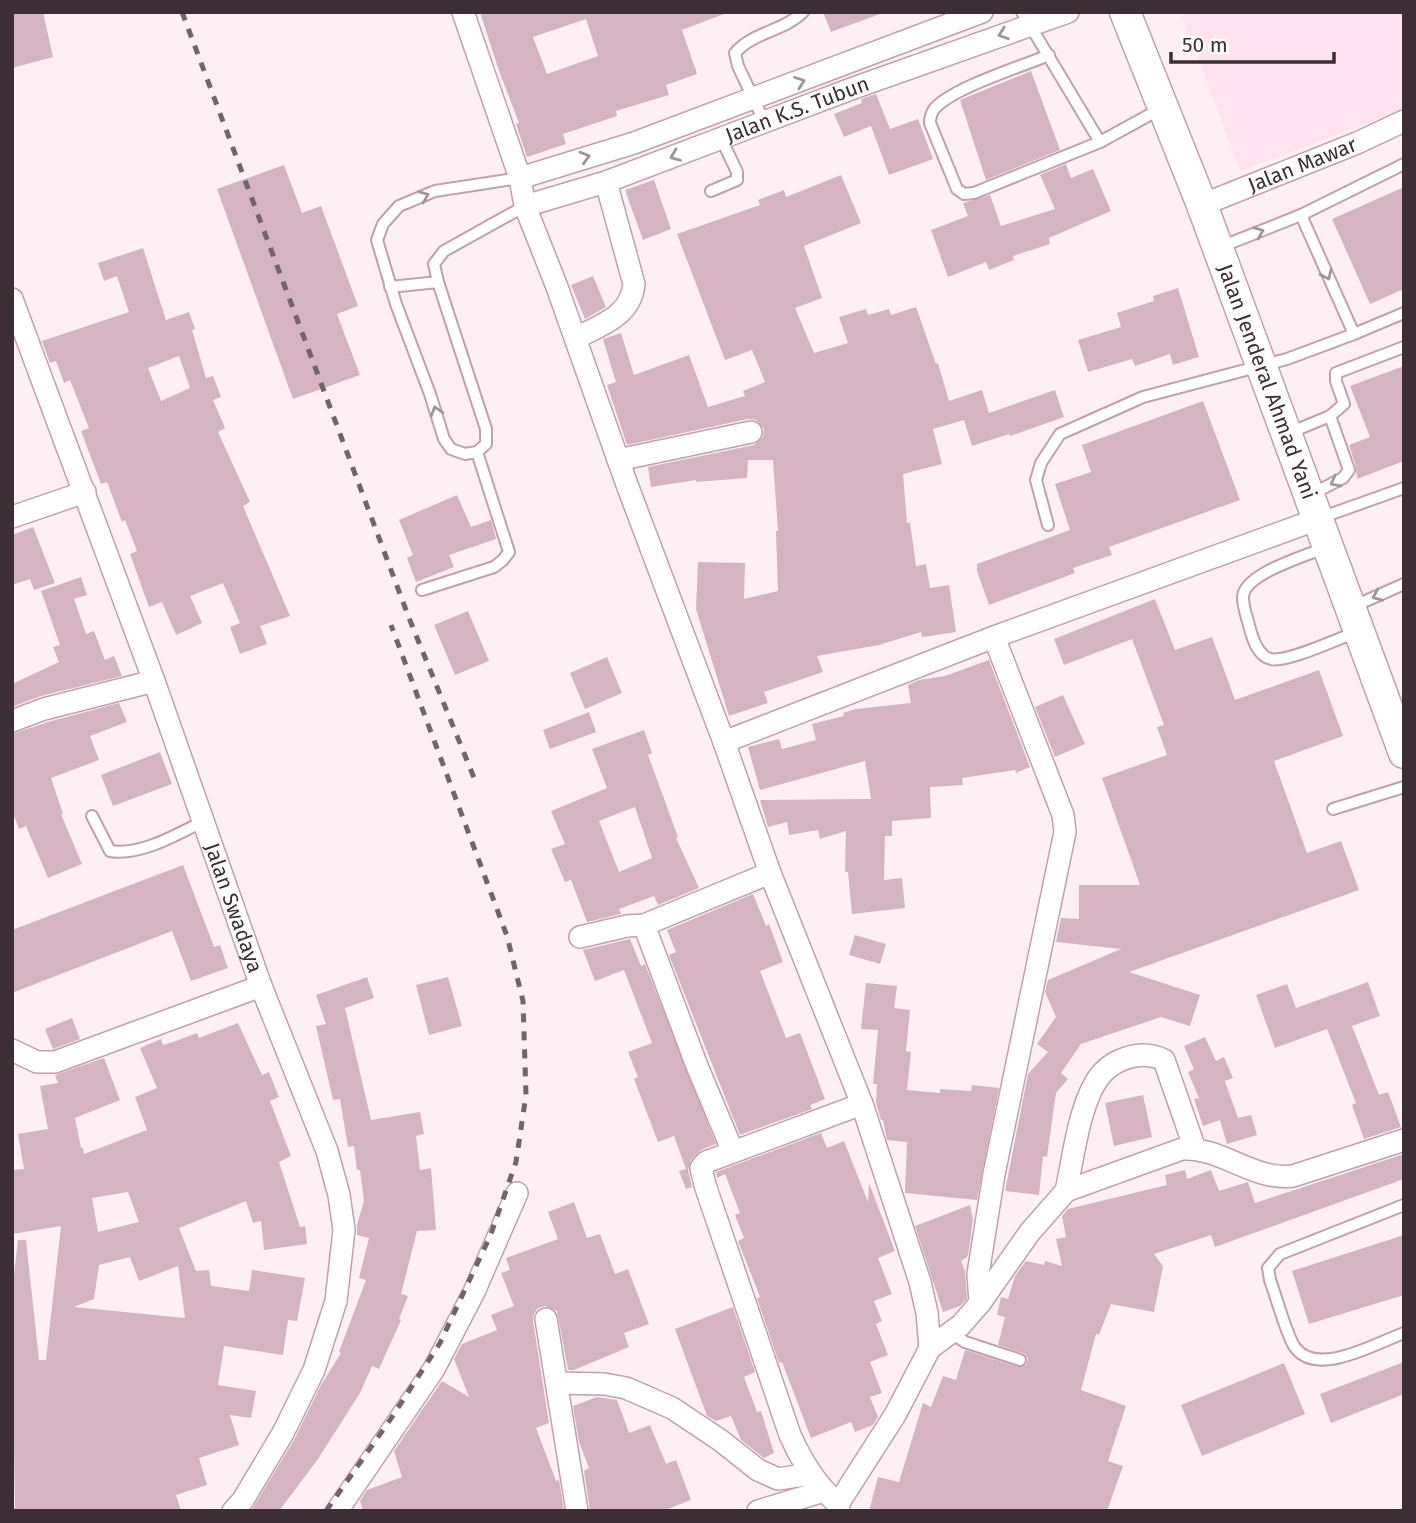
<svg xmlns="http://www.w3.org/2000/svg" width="1416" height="1523" viewBox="0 0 1416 1523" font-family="'Fira Sans',sans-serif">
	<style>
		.built { fill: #fee3ee }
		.building { fill: #d4b4c1; fill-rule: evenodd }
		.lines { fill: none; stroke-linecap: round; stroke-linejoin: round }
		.service-casing { stroke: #c2a0af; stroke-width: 14 }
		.minor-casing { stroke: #c2a0af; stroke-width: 24 }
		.secondary-casing { stroke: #c2a0af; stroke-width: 33 }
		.service { stroke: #fff; stroke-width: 10 }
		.minor { stroke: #fff; stroke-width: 21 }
		.secondary { stroke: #fff; stroke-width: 30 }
		.rail { stroke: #72646a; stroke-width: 5; stroke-dasharray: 9 9; stroke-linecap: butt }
		.oneway { stroke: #9e969a }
		.labels { text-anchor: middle; stroke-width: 7; stroke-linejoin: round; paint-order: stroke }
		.street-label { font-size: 21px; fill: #3c2e34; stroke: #fff }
	</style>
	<rect width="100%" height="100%" fill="#feeff5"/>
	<path class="built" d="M1181,12H1404V110L1240,171Z"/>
	<g class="building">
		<path d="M22,12H43L53,57L12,68V15Z"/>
		<path d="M480,12H724V14L682,30L697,74L666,85L669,95L616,111L617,116L563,134L566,144L527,157L516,124L519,123L498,68ZM586,19L598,56L547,74L533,37Z"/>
		<path d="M823,12H880V14L831,32Z"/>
		<path d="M1031,71L1060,150L986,180L960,100Z"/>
		<path d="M876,94L890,129L918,119L933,159L889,175L871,126L844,137L834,114L862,103L861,99Z"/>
		<path d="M1066,164L1071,178L1093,169L1111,211L1049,238L1050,244L1013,256L1014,260L989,270L986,262L948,277L931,230L968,216L963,203L990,195L1001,226L1055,209L1040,175Z"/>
		<path d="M284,165L302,213L321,206L358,306L337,314L360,375L293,399L217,189Z"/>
		<path d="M841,175L861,223L804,246L822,298L795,308L814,353L848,343L839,317L866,309L868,315L889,309L891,315L916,307L936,364L938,363L949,401L982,390L989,413L1055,390L1064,417L1010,436L1009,434L972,446L964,420L933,429L942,464L903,474L907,523L910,522L916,566L926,564L930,588L949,585L956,632L922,637L921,632L879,645L817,656L823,672L764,692L768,703L729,716L696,609L698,562L745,563L744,599L778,591L776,531H778L773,460H748L747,478L696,482V480L651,487L648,467L754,445L763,437L764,429L756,420L748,419L627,445L607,385L616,382L603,339L621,333L634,375L689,355L708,407L745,396L743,391L765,382L752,350L725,360L677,234L760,205L758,200L784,190L786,197Z"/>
		<path d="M654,180L671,229L643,240L625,190Z"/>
		<path d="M1404,187V289L1370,304L1332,219Z"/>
		<path d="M143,248L166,320L189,312L195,329L192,330L206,378L213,376L221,397L213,400L225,428L218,432L250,502L243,506L290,616L260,626L267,644L240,654L230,627L240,623L223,583L190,596L202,623L176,635L162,602L149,607L130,554L137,551L125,520L122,522L107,482L101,484L81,431L89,428L70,380L64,383L56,361L50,363L42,341L129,312L117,276L104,281L98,263ZM179,356L190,388L161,401L148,368Z"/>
		<path d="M593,276L606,307L585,319L571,285Z"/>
		<path d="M1178,288L1199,357L1173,365L1170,354L1135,366L1132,359L1088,372L1078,340L1121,327L1117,313L1154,301L1153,296Z"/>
		<path d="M1404,366V461L1357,479L1356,467L1349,445L1370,437L1350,386Z"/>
		<path d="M1203,401L1240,500L1109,547L1112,555L1073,568L1075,573L989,605L977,571V564L1070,530L1055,484L1091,472L1082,445Z"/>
		<path d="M457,495L471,527L491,520L496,539L449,555L454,567L416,582L407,558L413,555L399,520Z"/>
		<path d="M33,527L55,583L34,590L30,579L12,585V535Z"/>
		<path d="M81,577L87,595L74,599L86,634L94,631L105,660L114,656L122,676L41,696L12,707V684L59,662L53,647L60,645L41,591Z"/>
		<path d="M1155,599L1175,650L1212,637L1235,700L1319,670L1343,736L1274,761L1307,853L1341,841L1359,890L1129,972L1200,995L1190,1026L1161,1017L1081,1044L1061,1073L1068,1079L1056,1093L1047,1157L1043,1156L1039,1195L1005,1191L1028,1074L1048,1052L1037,1044L1056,1017L1045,992L1048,980L1121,949L1056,942L1061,918L1079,919V885H1140L1102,778L1167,755L1157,727L1164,725L1132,639L1064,665L1054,639Z"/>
		<path d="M468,611L489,661L455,675L434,625Z"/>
		<path d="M607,657L622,693L585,709L570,673Z"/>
		<path d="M989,660L1030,767L1016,773L1015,770L962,778L963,785L930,787L931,818L892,821V836H885L884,880L902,878L905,908L852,914L848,872H845L846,831L820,839L818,830L789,835L787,822L768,827L760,800L871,799L865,761L760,790L748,747L779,739L782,749L816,740L812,724L844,716L843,713L856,709L911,703L908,685L919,680L945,676Z"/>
		<path d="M1063,695L1085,744L1055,757L1035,707Z"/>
		<path d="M119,703L127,722L90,736L99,760L51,778L63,814H61L82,864L48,878L26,826L19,829L12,810V734L48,722Z"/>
		<path d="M589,712L596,732L550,749L543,730Z"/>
		<path d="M644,730L652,753L648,755L678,837L676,838L699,888L658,905L654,896L619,909L621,914L587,922L571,880L565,882L551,849L565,844L551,811L607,788L592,749ZM635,807L652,858L619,872L599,821Z"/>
		<path d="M160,752L172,784L113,806L101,775Z"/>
		<path d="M183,865L214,947L220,945L228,968L191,981L172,931L12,993V930Z"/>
		<path d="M753,894L766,926L769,924L783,962L760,971L786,1038L800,1033L825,1099L810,1105L812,1109L740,1135L669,955L676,952L667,930Z"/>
		<path d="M855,935L886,944L880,964L849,955Z"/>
		<path d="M630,939L641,966L645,964L716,1144L701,1150L691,1160L688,1170L692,1187L686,1189L679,1171L686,1169L674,1136L658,1142L634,1079L638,1077L628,1052L652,1043L624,970L595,981L583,950Z"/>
		<path d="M367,977L374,998L345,1008L371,1120L420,1112L424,1134L416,1136L420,1170L431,1168L436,1230L417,1231L401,1294L408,1296L399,1319L401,1320L379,1369L372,1366L360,1393L318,1459L279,1511H251L294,1440L321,1385L341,1353L339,1352L366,1280L359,1278L369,1238L357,1235V1225L364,1201L360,1170H357L354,1146L348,1147L340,1099L333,1100L316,1026L326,1024L316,995Z"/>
		<path d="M448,977L462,1026L429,1035L416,985Z"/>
		<path d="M1368,982L1380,1016L1352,1026L1379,1095L1388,1092L1401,1127L1364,1139L1352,1105L1356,1103L1327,1029L1275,1048L1256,995L1287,984L1296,1008Z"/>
		<path d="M866,983L897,986L894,1008L910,1010L906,1051L911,1052L907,1090L940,1093V1089L971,1091L972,1085L999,1088L977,1200L905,1193L907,1142L887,1140L883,1120H881L876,1103L877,1084H873L878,1030L861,1029Z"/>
		<path d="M72,1018L80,1039L53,1049L45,1029Z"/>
		<path d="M238,1023L262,1075L269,1072L279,1097L270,1101L291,1156L279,1162L300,1227L305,1226L307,1244L264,1250L261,1221L253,1223L246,1201L179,1228L196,1271L209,1270L211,1286L249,1291L252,1270L305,1278L297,1321L288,1320L283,1355L224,1346L218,1385L256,1391L251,1418L230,1415L239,1445L199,1458L207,1485L176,1495L181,1511H15L12,1292L18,1240H26L39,1360H46L61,1226L12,1234V1170L24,1169L18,1134L48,1129L40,1086L58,1083L55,1075L104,1058L120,1100L75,1118L81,1148H83L84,1154L147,1130L135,1097L157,1088L140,1048L161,1039L163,1045L176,1041L197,1033L199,1038ZM128,1192L139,1222L98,1232L92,1198ZM130,1257L139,1281L178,1266L185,1318L74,1307L94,1299L99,1265Z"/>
		<path d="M1205,1037L1216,1061L1224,1057L1233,1078L1225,1081L1238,1118L1251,1115L1257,1135L1227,1144L1220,1120L1203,1126L1194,1099L1199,1098L1188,1072L1194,1069L1184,1046Z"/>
		<path d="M1143,1095L1152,1137L1114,1146L1105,1103Z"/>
		<path d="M821,1133L827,1148L844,1141L868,1202L869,1183L895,1251L878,1258L892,1294L874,1301L882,1321L876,1324L888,1355L870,1362L882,1393L870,1397L878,1417L873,1425L855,1432L851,1422L811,1438L782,1362L779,1363L757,1298L760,1297L738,1241L744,1238L735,1215L740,1213L725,1174L717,1178L716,1172Z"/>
		<path d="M1404,1154V1179L1215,1247L1211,1235L1154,1254L1163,1266L1154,1312L1111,1304L1099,1335L1096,1334L1081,1390L1126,1406L1108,1461L1123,1466L1107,1511H869L878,1477L899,1482L923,1403L931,1407L943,1376L956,1380L965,1350L1018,1367L1026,1365L1028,1359L1025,1354L998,1345L1005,1317L997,1315L1001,1297L1008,1299L1015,1276L1026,1261L1044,1265L1045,1261L1062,1266L1056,1239L1066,1237L1062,1216L1068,1209L1167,1185L1165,1175L1185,1170L1187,1179L1211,1170L1219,1191L1248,1182L1255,1203Z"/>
		<path d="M574,1202L587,1238L600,1234L615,1274L628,1269L649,1324L624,1333L629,1347L574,1370H568L557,1311L545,1306L538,1308L534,1314L533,1321L549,1423L536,1428L556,1481L559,1480L564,1511H363L360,1501L367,1490L402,1477L394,1451L442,1381L469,1397L454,1359L462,1344L497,1330L491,1315L514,1306L501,1273L510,1270L506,1258L558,1239L548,1212Z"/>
		<path d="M970,1205L973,1219L968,1256L961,1261L965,1271L967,1299L960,1306L943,1312L915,1226Z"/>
		<path d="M1404,1235V1295L1309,1324L1292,1271Z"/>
		<path d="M733,1307L755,1372L744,1377L757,1412L761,1411L774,1453L764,1458L741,1440L731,1416L716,1421L707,1416L675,1329Z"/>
		<path d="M1404,1362V1394L1331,1423L1320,1394Z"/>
		<path d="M1284,1363L1305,1414L1202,1456L1181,1405Z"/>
		<path d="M597,1397L617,1400L629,1433L650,1425L666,1464L676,1460L691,1500L663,1511H590L584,1471L589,1468L579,1442L573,1406Z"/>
	</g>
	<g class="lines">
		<defs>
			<g id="service">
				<path d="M1022,12L1100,142L1162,108"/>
				<path d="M1049,55C1020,67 955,87 935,108C931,113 930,117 930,123L957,189L964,194L974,193L1100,142"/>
				<path d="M764,121L738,66L735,53C753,32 784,31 803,12"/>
				<path d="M520,178L435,191L399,206L383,224L377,240L396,304L430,394L444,439L451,449L465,454L477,452L486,444V429L438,282L434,264L444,251L525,206"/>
				<path d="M711,191L737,180V172L721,138"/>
				<path d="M1301,215L1354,334"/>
				<path d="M1218,248L1301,215L1404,164"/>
				<path d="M390,287L438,282"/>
				<path d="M1289,433L1330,416L1344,404L1336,381V373L1404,347"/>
				<path d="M1310,495L1343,478L1349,470L1330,416"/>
				<path d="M1320,518L1404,488"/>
				<path d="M1048,525L1036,480L1041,463L1060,434L1143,397L1287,359L1354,334L1404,313"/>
				<path d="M1327,547C1308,555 1242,574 1243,598C1243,608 1248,620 1250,629C1253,640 1258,656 1271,659C1287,663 1339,638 1357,632"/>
				<path d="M422,590L494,567L503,560L509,552L477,452"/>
				<path d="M1352,607L1404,584"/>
				<path d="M1333,809L1404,787"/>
				<path d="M92,816L110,851C140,856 176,835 202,822"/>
				<path d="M1404,1205L1280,1254L1268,1268L1270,1280C1276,1296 1286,1333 1294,1346C1316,1379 1376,1343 1404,1333"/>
				<path d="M951,1333L965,1342L1020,1360"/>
			</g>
			<g id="minor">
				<path d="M463,12L520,178L525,206L557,287L626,482L724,742L770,873L862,1104L920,1282L927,1313L930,1348L895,1415L838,1504L839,1511"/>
				<path d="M520,178L634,143L982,12"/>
				<path id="s1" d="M1202,205L1357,143L1404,121"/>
				<path id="s2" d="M525,206L606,182L851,89L1068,12"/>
				<path id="s3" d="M12,299L154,681L261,986L327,1151L339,1195L344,1230L336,1301L314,1370L283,1433L243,1500L233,1511"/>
				<path d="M576,338C601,325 631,316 634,284L606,182"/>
				<path d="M618,460L751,432"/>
				<path d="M12,517L85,492"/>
				<path d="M12,721L44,709L154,681"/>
				<path d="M724,742L994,637L1318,519"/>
				<path d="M580,937L627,926L644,925"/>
				<path d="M12,1050L37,1062H55L261,986"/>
				<path d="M733,1152L697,1066L644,925L770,873"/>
				<path d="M1066,1191C1073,1159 1078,1114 1094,1085C1107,1060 1139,1048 1164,1060L1195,1149"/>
				<path d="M980,1303L978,1274L994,1174L1065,832L1063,815L994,637"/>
				<path d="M546,1319L577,1511"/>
				<path d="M930,1348L961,1325L980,1303L1030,1232L1066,1191L1182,1149C1222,1147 1253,1181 1293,1176L1404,1140"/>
				<path d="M557,1383L604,1384L626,1388L672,1408L720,1440L758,1470L778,1479L811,1474"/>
				<path d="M838,1504C816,1485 802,1462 790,1435L705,1185L701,1168L706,1162L862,1104"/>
				<path d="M337,1511L434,1369L474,1292L517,1193"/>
				<path d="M758,1511L824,1491"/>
			</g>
			<g id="secondary">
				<path id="s4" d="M1125,12L1202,205L1404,753"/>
			</g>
		</defs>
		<use href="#service" class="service-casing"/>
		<use href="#minor" class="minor-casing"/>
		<use href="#secondary" class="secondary-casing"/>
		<use href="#service" class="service"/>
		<use href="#minor" class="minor"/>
		<use href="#secondary" class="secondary"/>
		<g class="rail">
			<path d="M182,12L409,618L477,785"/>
			<path d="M326,1511L390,1420L440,1343L491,1234L516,1162L526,1095L523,1001L507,936L391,625"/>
		</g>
	</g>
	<defs><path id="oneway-chevron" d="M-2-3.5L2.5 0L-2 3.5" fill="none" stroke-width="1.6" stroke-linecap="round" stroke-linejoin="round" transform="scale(1.75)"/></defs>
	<g class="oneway">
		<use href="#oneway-chevron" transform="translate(1003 34) rotate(160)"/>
		<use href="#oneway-chevron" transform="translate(800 82) rotate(-20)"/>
		<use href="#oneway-chevron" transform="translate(675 156) rotate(159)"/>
		<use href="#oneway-chevron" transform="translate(585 157) rotate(-17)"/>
		<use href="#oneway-chevron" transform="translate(424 196) rotate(-22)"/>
		<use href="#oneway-chevron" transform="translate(1259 232) rotate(-22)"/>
		<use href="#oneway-chevron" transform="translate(1327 275) rotate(65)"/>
		<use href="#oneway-chevron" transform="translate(436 411) rotate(-107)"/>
		<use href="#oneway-chevron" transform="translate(1335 482) rotate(152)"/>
		<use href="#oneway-chevron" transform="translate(1377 596) rotate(157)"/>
	</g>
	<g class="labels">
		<g class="street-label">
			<text dy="7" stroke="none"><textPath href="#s2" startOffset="289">Jalan K.S. Tubun</textPath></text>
			<text dy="7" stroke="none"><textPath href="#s1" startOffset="108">Jalan Mawar</textPath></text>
			<text dy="7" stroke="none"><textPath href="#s4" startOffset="396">Jalan Jenderal Ahmad Yani</textPath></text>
			<text dy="7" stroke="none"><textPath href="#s3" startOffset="648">Jalan Swadaya</textPath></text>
		</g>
	</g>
	<rect width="1416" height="1523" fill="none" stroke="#3c2e34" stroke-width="28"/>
	<path d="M1171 52v10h163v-10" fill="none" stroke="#3c2e34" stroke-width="3.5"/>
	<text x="1182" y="52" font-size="21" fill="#3c2e34" stroke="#ffffff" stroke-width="5" paint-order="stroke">50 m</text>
</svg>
